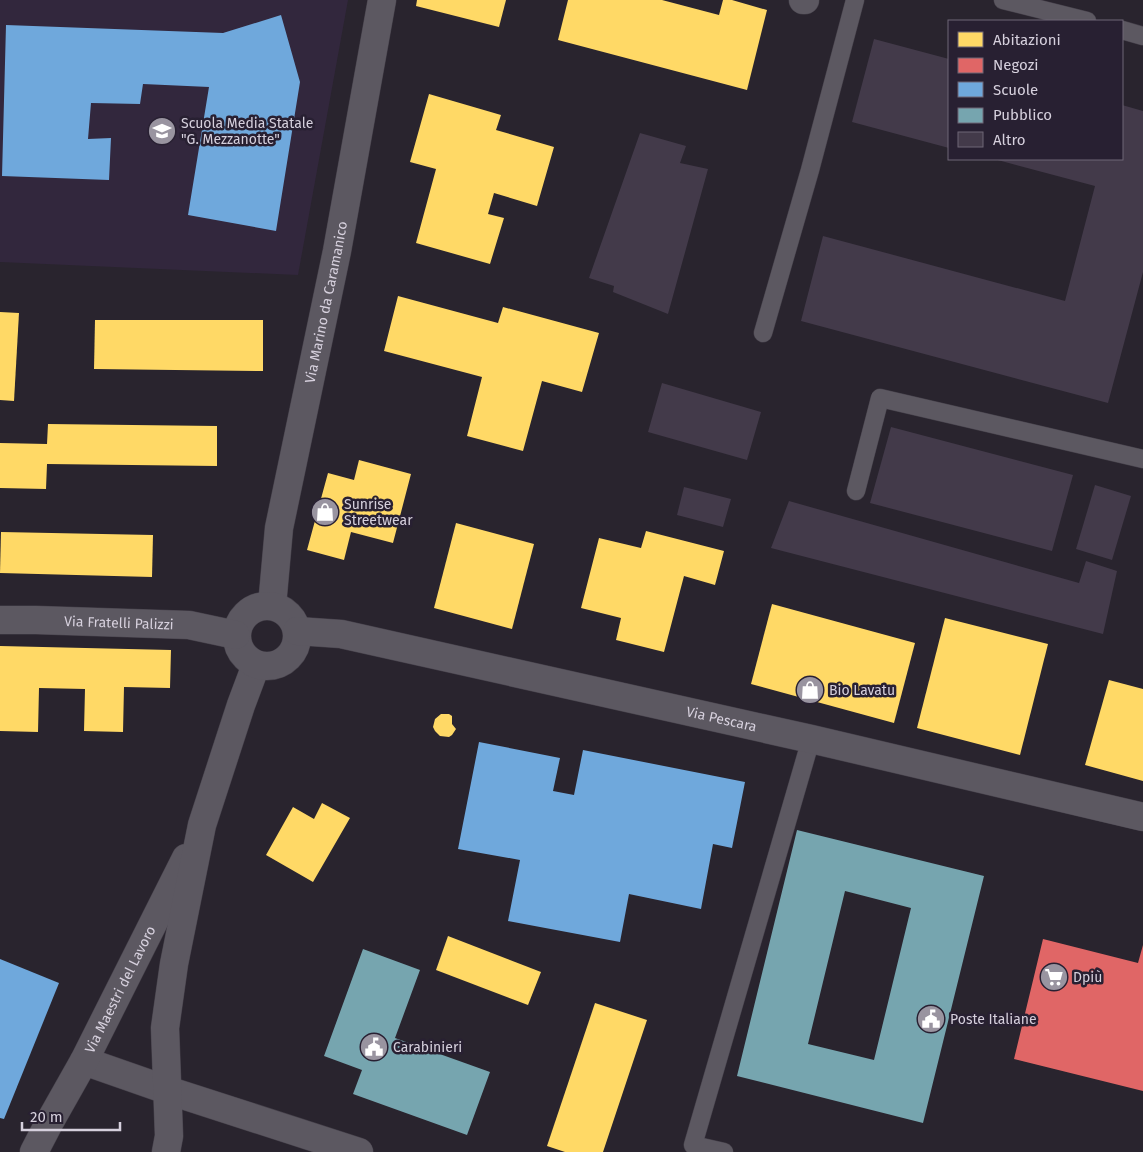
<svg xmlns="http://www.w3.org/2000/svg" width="1143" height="1152" viewBox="0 0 1143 1152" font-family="'Fira Sans',sans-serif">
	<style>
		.built { fill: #32273d }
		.homes { fill: #ffd966 }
		.shops { fill: #e06666 }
		.schools { fill: #6fa8dc }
		.public { fill: #76a5af; fill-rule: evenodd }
		.building { fill: #433a4a }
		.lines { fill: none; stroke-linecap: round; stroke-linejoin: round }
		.service-casing { stroke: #45404a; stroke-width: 19 }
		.minor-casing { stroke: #45404a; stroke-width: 29 }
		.tertiary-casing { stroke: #45404a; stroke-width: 29 }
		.service { stroke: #5c5861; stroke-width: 18 }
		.minor { stroke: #5c5861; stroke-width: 28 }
		.tertiary { stroke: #5c5861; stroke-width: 28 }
		.labels { text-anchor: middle; stroke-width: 5; stroke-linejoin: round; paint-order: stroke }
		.poi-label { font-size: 14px; fill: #d6d0dd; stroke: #282032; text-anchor: start }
		.street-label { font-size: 14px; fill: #d6d0dd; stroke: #282032 }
	</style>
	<rect width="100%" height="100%" fill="#29242e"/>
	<path class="built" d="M0,0H348L298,275L0,262Z"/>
	<g class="homes">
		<path d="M417,0H506L499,27L416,6Z"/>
		<path d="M568,0H662L719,15L723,0H732L767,10L747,90L558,40Z"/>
		<path d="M429,94L501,115L496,130L554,147L537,206L494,193L488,214L504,218L490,264L416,243L436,169L410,162Z"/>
		<path d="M398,296L498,323L503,307L599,333L582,392L542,381L523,451L467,436L482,377L384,351Z"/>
		<path d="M0,312L19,313L14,401L0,400Z"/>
		<path d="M95,320H263V371L94,369Z"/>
		<path d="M48,424L217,426V466L47,464L46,489L0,488V443L47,444Z"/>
		<path d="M359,460L411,474L393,543L351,532L344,560L307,550L328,473L354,480Z"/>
		<path d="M456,523L534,544L512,629L434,608Z"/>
		<path d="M646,531L724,551L715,585L684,576L664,652L616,640L621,618L581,608L599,538L641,548Z"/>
		<path d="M1,532L153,535L152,577L0,573Z"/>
		<path d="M772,604L915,643L894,723L751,684Z"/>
		<path d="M945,618L1048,644L1020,755L917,728Z"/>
		<path d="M0,646L171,650L170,688L124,687L123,732L84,731L85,689L39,688L38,732L0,731Z"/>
		<path d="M1109,680L1143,689V781L1085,765Z"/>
		<path d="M441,714H449L452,716V724L456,729L452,735L449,737L440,736L435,731L433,727L435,719Z"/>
		<path d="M322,803L350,818L313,882L266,855L293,807L314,819Z"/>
		<path d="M448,936L541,972L528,1005L436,970Z"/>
		<path d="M595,1003L647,1020L603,1152H565L547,1146Z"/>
	</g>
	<path class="shops" d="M1043,939L1138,963L1143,945V1091L1014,1059Z"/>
	<g class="schools">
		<path d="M281,15L300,82L276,231L188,215L209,87L143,84L140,104L91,103L88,139L111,138L109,180L2,176L6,25L223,33Z"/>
		<path d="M479,742L560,758L553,791L574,795L583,750L745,782L732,848L713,844L701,909L629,894L620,942L508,921L520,860L458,849Z"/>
		<path d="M0,959L59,983L4,1119L0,1118Z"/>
	</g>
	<g class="public">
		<path d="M797,830L984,876L923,1123L737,1076ZM845,891L911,908L874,1060L808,1044Z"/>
		<path d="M363,949L420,970L395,1038L490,1072L467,1135L353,1094L362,1070L324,1056Z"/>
	</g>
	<g class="building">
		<path d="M874,39L949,59V148L852,122Z"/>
		<path d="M1122,105L1143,111V272L1108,403L801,321L823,236L1065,301L1095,186L994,159H1122Z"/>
		<path d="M640,133L686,146L680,163L708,169L668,314L613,292L614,286L589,278Z"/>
		<path d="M662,383L761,412L747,460L648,432Z"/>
		<path d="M891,427L1073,475L1052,551L870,503Z"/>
		<path d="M1095,485L1131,496L1112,560L1076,549Z"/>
		<path d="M684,487L731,499L723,527L677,515Z"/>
		<path d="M789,501L1079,583L1086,561L1117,571L1103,634L771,548Z"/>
	</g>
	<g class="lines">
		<defs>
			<g id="service">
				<path d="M1003,0L1087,21"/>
				<path d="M1122,30L1143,36"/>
				<path d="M763,333L810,170L855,0"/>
				<path d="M856,491L880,398L1143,459"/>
				<path d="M724,1152L693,1145L811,739"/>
			</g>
			<g id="minor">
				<path d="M803,0H805"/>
				<path id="s1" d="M272,606L279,528L337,251L382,0"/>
				<path d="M84,1061L167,1090L359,1152"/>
				<path id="s2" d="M34,1152L49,1123L84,1061L186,858"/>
				<path d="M166,1152L169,1136L165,1028L174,964L202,825L241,705L256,665"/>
			</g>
			<g id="tertiary">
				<circle cx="267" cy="636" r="30"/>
				<path id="s3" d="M0,620H36L189,625L236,635"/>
				<path id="s4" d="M297,631L341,634L811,739L1143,817"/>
			</g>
		</defs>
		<use href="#service" class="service-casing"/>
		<use href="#minor" class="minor-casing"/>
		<use href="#tertiary" class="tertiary-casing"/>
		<use href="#service" class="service"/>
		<use href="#minor" class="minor"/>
		<use href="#tertiary" class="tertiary"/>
	</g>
	<defs>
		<symbol id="school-disc" viewBox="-11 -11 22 22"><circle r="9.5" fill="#9994a0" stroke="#282032"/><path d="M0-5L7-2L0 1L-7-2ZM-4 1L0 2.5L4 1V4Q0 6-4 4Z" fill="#fff"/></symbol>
		<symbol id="shop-disc" viewBox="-11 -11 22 22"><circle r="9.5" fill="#9994a0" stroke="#282032"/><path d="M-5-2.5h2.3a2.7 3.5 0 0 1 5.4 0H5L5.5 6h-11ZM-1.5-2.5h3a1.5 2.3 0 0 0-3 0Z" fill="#fff"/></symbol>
		<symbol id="supermarket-disc" viewBox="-11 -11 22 22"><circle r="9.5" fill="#9994a0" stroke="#282032"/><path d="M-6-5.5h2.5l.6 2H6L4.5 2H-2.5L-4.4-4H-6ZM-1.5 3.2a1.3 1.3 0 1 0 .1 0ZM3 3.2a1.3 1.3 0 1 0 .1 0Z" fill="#fff"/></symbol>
		<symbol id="civic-disc" viewBox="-11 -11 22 22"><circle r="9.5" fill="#9994a0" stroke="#282032"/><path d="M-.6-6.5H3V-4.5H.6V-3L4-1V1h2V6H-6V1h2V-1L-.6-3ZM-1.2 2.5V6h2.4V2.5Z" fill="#fff"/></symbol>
	</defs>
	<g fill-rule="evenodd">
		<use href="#school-disc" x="146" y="115" width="32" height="32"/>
		<use href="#shop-disc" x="309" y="496" width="32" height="32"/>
		<use href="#shop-disc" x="794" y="674" width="32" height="32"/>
		<use href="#supermarket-disc" x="1038" y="961" width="32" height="32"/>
		<use href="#civic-disc" x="915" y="1003" width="32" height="32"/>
		<use href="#civic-disc" x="358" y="1031" width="32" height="32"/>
	</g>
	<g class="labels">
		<g class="poi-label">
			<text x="181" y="128">Scuola Media Statale<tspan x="181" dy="16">"G. Mezzanotte"</tspan></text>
			<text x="344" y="509">Sunrise<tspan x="344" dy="16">Streetwear</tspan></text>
			<text x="829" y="695">Bio Lavatu</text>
			<text x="1073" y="982">Dpiù</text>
			<text x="950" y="1024">Poste Italiane</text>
			<text x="393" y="1052">Carabinieri</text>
		</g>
		<g class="street-label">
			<text dy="5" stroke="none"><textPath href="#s1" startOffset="309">Via Marino da Caramanico</textPath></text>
			<text dy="5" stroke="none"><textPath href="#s3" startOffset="119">Via Fratelli Palizzi</textPath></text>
			<text dy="5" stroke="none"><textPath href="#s4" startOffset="434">Via Pescara</textPath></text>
			<text dy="5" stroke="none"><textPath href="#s2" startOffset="184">Via Maestri del Lavoro</textPath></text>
		</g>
	</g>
	<rect x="948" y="20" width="175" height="140" fill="#282032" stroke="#6e6676"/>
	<rect x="958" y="32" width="25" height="15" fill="#ffd966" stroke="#6e6676"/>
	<text x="993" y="45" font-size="15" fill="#d6d0dd">Abitazioni</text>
	<rect x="958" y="58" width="25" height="15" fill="#e06666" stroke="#6e6676"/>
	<text x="993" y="70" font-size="15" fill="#d6d0dd">Negozi</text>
	<rect x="958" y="82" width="25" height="15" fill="#6fa8dc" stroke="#6e6676"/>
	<text x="993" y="95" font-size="15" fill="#d6d0dd">Scuole</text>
	<rect x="958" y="108" width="25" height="15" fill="#76a5af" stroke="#6e6676"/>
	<text x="993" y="120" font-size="15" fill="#d6d0dd">Pubblico</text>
	<rect x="958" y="132" width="25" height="15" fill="#433a4a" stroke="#6e6676"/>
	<text x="993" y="145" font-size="15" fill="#d6d0dd">Altro</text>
	<path d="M22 1122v8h98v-8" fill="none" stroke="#d6d0dd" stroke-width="2.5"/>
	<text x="30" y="1122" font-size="15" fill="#d6d0dd" stroke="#282032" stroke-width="4" paint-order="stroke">20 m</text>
</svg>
